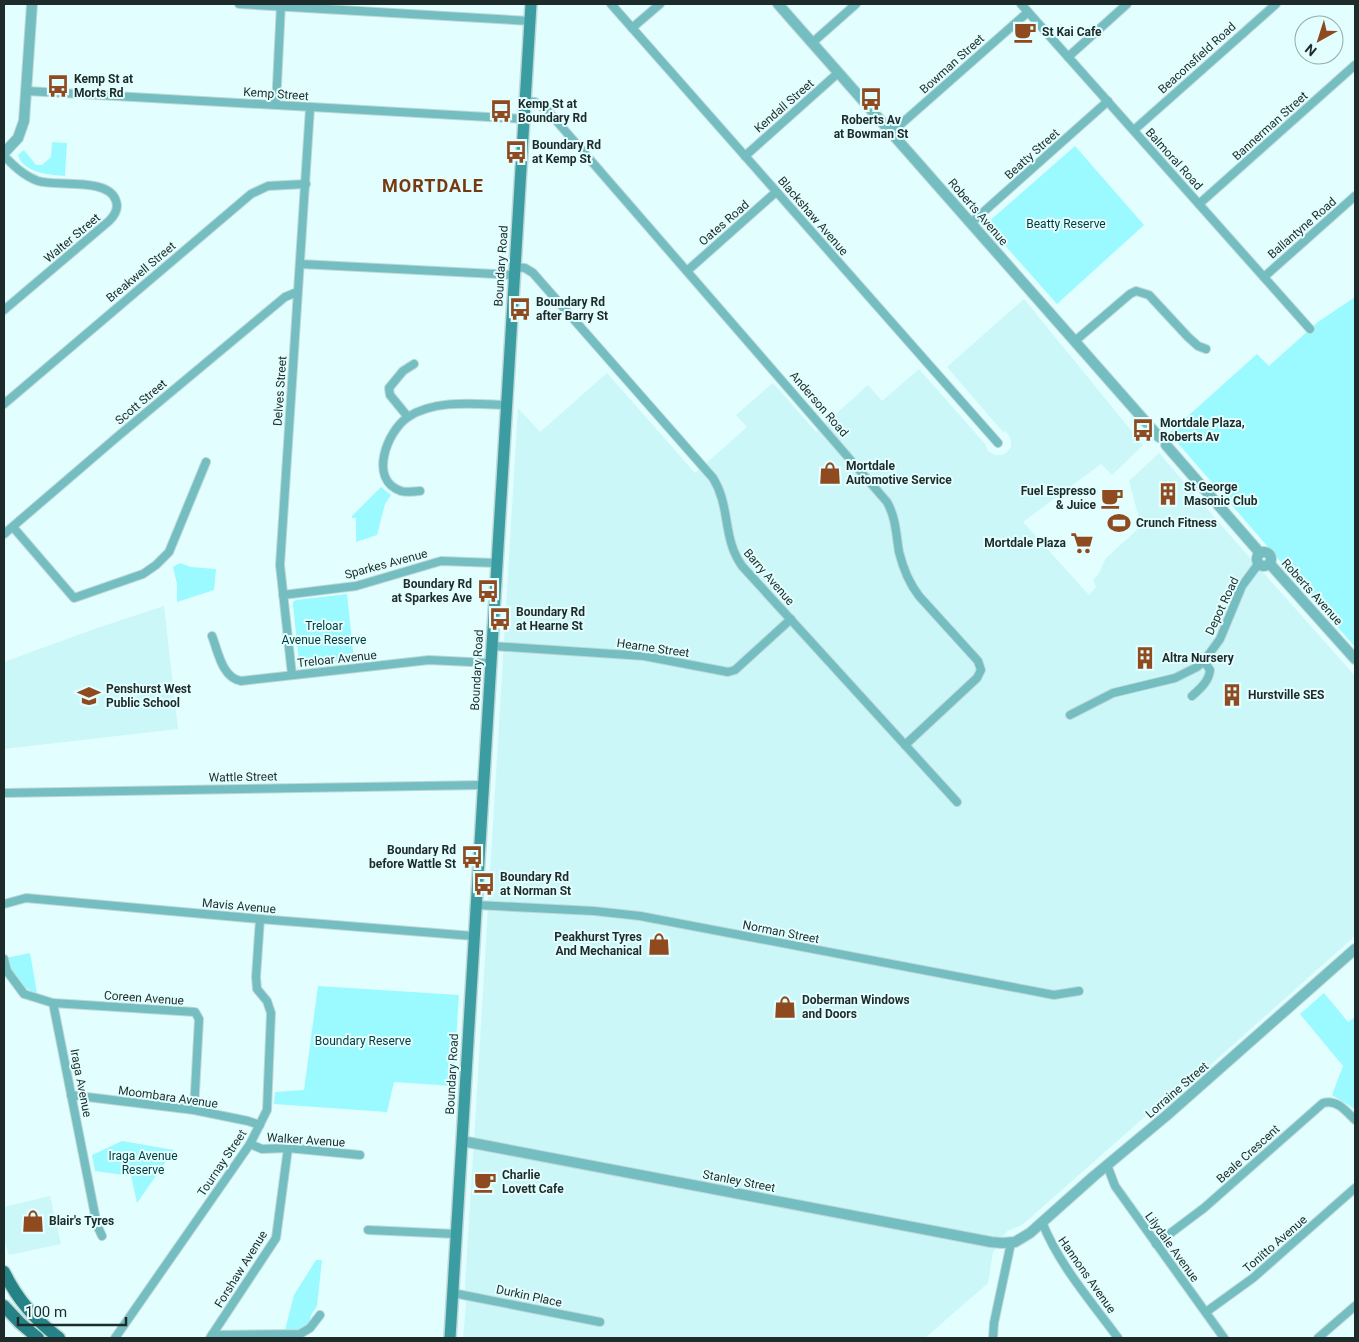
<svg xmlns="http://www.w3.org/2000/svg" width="1359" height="1342" viewBox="0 0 1359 1342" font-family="Roboto,sans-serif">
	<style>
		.built { fill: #cbf7f9 }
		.green { fill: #9bfaff }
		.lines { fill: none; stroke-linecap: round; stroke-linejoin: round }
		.minor-casing { stroke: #bfd8d8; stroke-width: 10 }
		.tertiary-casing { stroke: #bfd8d8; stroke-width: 12 }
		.secondary-casing { stroke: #bfd8d8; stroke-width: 14 }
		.primary-casing { stroke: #bfd8d8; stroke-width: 15 }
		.minor { stroke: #74bec1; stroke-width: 8 }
		.tertiary { stroke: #74bec1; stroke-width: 10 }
		.secondary { stroke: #3b9da1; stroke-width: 11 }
		.primary { stroke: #258286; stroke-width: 12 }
		.labels { text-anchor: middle; stroke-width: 4; stroke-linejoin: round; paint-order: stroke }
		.poi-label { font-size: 12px; font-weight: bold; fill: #1e2b2b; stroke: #e2fefe; text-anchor: start }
		.street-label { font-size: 12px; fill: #1e2b2b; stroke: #e2fefe }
		.park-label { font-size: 12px; fill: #003a3d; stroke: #e2fefe }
		.district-label { font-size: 18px; font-weight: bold; letter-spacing: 1px; fill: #773911; stroke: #e2fefe }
	</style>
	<rect width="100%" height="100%" fill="#e2fefe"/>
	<g class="built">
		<path d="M1024,299L1143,445L1112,475L1101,464L1023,522L1089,595L1096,587L1093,580L1099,573L1106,558L1139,528L1140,522L1129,481L1159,453L1228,533L1355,676V936L1162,1108L1148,1114L1022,1225L1007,1231L993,1252L988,1283L925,1338H463L466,1305L465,1284L473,1157L518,408L540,432L607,373L695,473L747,427L736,415L773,383L816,432L868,385L882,401L919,369L985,444L988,451L995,455H1002L1007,452L1011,447V441L1008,434L1005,431L1003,432L947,367Z"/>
		<path d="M164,606L178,729L4,749V662L97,628Z"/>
		<path d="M50,1196L61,1244L9,1255L4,1240V1207Z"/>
	</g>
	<g class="green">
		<path d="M52,142L67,143L65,176C51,175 23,173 18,155L24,150L36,165H42L51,157Z"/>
		<path d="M1075,146L1144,225L1057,304L986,224Z"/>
		<path d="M1355,297V647L1169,433L1257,354L1269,366L1318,322Z"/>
		<path d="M381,487L391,495L385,504L377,535L356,542V518H352V516Z"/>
		<path d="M180,563L191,567L216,569L214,590L177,602V584L173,567Z"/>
		<path d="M347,594L354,660L301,665L299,662L293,605V602L296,600Z"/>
		<path d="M30,953L37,993C19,988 11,976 6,958Z"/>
		<path d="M318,986L459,995L453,1086L394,1082L387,1112L274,1104L275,1092L304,1090Z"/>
		<path d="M1324,993L1348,1022L1355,1017V1109L1332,1095L1343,1066L1300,1014Z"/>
		<path d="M122,1141L174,1150L137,1203L131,1176L95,1171L92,1155Z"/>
		<path d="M316,1260H322L317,1306L311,1315L309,1324L300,1331L285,1330L294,1295Z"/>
	</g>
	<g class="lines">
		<defs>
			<g id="minor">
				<path d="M239,4L530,21"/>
				<path d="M611,4L998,443"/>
				<path d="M1021,4L1310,329"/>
				<path d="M632,28L660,4"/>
				<path d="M812,43L856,4"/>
				<path d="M1068,57L1127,4"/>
				<path d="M27,91L524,119"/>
				<path d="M525,101L535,102L547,110L887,502C896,518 896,534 899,552C903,568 909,583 919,596L978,661L981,670L977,678L905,745"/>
				<path d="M276,105L281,4"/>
				<path d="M1134,130L1276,4"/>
				<path d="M892,132L1028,12"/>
				<path d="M4,156C14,166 24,176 38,181C57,187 109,177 116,201C119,209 114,216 109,221L4,310"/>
				<path d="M745,156L838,73"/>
				<path d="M1199,204L1355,65"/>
				<path d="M971,223L1108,101"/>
				<path d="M300,264L515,275"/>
				<path d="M515,267L525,268L533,273L713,478C731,507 722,538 742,566L957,802"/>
				<path d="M687,271L776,192"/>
				<path d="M1264,277L1355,196"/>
				<path d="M1075,341L1130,294L1136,291L1149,295L1188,337L1198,346L1206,349"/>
				<path d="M4,404L251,194L268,186L306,184"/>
				<path d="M408,417L390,395L389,388L403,371L414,364"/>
				<path d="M420,491C414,491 407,493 401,491C368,480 387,431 408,417C435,399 476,404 507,405"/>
				<path d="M13,527L74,598L143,574L156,565L169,552L206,462"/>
				<path d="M4,534L117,437L285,297L297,292"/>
				<path d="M283,595L356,586L441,561L496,563"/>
				<path d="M212,636C218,651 222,678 241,681L429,660L491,663"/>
				<path d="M492,646L644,656L728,672L735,670L791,619"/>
				<path d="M292,675L280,565L310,108"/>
				<path d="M1192,696C1201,688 1209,681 1210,670L1204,661"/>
				<path d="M1070,715L1113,693L1175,678L1197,667L1204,661L1220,639L1242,586L1259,563"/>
				<path d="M4,793L483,785"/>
				<path d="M4,904L26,898L260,919L473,936"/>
				<path d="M476,905L594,911L640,916L1054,995L1079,991"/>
				<path d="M4,959L7,971L24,994L53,1003L97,1225L102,1236"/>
				<path d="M53,1003L195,1012L199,1019L194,1110"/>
				<path d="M71,1095L194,1110L248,1121L260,1125"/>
				<path d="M250,1144L262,1149L288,1148L360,1155"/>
				<path d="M1107,1165L1115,1186L1224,1338"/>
				<path d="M1042,1222C1059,1265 1091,1301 1118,1338"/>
				<path d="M368,1230L456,1234"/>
				<path d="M1156,1244L1204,1208L1323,1103C1337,1099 1346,1111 1355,1120"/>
				<path d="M453,1293L600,1322"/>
				<path d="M1206,1312L1253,1278L1355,1188"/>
				<path d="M212,1335L300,1334L310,1328L320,1315"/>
				<path d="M115,1338L250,1144L267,1110L271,1013L267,1001L257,989L256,977L260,919"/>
				<path d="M210,1338L276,1238L288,1148"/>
				<path d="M993,1338L994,1323L1011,1243"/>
				<path d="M1318,1338L1355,1306"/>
			</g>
			<g id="tertiary">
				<path d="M778,4L1159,437"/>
				<path d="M4,153L18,138L24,121L32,4"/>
				<path d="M1166,445L1260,553"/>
				<circle cx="1264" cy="559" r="7"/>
				<path d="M1270,564L1355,659"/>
				<path d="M462,1141L991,1242L1002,1243L1015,1242L1030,1233L1094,1176L1166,1116L1355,949"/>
			</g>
			<path id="secondary" d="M450,1338L531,4"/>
			<g id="primary">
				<path d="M4,1272C17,1299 35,1320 59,1338"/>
				<path d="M4,1306L20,1323L38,1338"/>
			</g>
		</defs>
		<use href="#minor" class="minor-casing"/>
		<use href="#tertiary" class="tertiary-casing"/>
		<use href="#secondary" class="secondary-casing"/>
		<use href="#primary" class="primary-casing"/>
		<use href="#minor" class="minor"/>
		<use href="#tertiary" class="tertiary"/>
		<use href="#secondary" class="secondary"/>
		<use href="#primary" class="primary"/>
	</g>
	<defs>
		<symbol id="cafe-bare" viewBox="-9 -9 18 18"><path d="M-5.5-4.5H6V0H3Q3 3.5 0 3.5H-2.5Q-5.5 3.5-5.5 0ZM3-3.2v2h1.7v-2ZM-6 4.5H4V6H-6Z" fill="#8f4a20" stroke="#e2fefe" stroke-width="2.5" paint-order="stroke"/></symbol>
		<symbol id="bus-bare" viewBox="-9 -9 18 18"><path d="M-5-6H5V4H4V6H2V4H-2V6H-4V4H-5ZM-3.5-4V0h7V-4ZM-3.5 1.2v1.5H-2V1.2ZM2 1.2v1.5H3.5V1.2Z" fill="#8f4a20" stroke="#e2fefe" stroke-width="2.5" paint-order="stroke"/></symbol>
		<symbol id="shop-bare" viewBox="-9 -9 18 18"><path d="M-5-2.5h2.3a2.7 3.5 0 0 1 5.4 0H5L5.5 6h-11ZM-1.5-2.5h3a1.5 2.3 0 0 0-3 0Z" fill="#8f4a20" stroke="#e2fefe" stroke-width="2.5" paint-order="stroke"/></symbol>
		<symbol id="building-bare" viewBox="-9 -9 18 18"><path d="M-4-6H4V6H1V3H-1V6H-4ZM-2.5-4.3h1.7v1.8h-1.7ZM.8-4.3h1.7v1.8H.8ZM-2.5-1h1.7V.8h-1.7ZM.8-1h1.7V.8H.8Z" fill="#8f4a20" stroke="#e2fefe" stroke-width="2.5" paint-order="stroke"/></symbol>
		<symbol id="stadium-bare" viewBox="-9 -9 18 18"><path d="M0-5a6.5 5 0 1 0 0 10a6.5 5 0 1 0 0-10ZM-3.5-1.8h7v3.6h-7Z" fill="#8f4a20" stroke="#e2fefe" stroke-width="2.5" paint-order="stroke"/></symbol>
		<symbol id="supermarket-bare" viewBox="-9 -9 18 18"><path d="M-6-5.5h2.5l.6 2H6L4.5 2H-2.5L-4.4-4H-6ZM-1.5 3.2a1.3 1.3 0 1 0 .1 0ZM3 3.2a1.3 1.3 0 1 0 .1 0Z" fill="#8f4a20" stroke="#e2fefe" stroke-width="2.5" paint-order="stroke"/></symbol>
		<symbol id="school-bare" viewBox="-9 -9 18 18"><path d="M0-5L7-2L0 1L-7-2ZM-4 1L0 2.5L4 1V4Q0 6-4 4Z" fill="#8f4a20" stroke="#e2fefe" stroke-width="2.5" paint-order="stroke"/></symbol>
	</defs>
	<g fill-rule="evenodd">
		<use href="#cafe-bare" x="1009" y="16" width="32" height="32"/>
		<use href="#bus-bare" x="42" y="70" width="32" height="32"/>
		<use href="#bus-bare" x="855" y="83" width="32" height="32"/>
		<use href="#bus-bare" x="485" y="95" width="32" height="32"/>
		<use href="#bus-bare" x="500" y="136" width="32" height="32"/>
		<use href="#bus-bare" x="504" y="293" width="32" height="32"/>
		<use href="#bus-bare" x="1127" y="414" width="32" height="32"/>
		<use href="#shop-bare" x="814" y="457" width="32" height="32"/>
		<use href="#building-bare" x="1152" y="478" width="32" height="32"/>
		<use href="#cafe-bare" x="1096" y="482" width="32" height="32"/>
		<use href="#stadium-bare" x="1103" y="507" width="32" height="32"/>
		<use href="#supermarket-bare" x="1066" y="527" width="32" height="32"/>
		<use href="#bus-bare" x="472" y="575" width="32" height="32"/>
		<use href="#bus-bare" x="484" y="603" width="32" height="32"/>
		<use href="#building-bare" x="1129" y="642" width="32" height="32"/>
		<use href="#building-bare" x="1216" y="679" width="32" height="32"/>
		<use href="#school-bare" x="73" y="680" width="32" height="32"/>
		<use href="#bus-bare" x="456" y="841" width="32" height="32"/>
		<use href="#bus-bare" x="468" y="868" width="32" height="32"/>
		<use href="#shop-bare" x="643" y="928" width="32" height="32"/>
		<use href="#shop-bare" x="769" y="991" width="32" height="32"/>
		<use href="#cafe-bare" x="469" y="1166" width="32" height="32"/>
		<use href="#shop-bare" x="17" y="1205" width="32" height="32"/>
	</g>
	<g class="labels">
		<g class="poi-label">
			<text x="1042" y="36">St Kai Cafe</text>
			<text x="74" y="83">Kemp St at<tspan x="74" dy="14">Morts Rd</tspan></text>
			<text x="518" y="108">Kemp St at<tspan x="518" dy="14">Boundary Rd</tspan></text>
			<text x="871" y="124" text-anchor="middle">Roberts Av<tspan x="871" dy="14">at Bowman St</tspan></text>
			<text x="532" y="149">Boundary Rd<tspan x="532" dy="14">at Kemp St</tspan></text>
			<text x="536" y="306">Boundary Rd<tspan x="536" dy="14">after Barry St</tspan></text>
			<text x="1160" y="427">Mortdale Plaza,<tspan x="1160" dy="14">Roberts Av</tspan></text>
			<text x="846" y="470">Mortdale<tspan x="846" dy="14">Automotive Service</tspan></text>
			<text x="1184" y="491">St George<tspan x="1184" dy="14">Masonic Club</tspan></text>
			<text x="1096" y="495" text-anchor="end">Fuel Espresso<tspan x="1096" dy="14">&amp; Juice</tspan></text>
			<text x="1136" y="527">Crunch Fitness</text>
			<text x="1066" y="547" text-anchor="end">Mortdale Plaza</text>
			<text x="472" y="588" text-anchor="end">Boundary Rd<tspan x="472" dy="14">at Sparkes Ave</tspan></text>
			<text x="516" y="616">Boundary Rd<tspan x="516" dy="14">at Hearne St</tspan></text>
			<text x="1162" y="662">Altra Nursery</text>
			<text x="106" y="693">Penshurst West<tspan x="106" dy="14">Public School</tspan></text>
			<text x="1248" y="699">Hurstville SES</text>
			<text x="456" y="854" text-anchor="end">Boundary Rd<tspan x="456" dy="14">before Wattle St</tspan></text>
			<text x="500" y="881">Boundary Rd<tspan x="500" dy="14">at Norman St</tspan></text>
			<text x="642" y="941" text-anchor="end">Peakhurst Tyres<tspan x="642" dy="14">And Mechanical</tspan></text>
			<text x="802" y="1004">Doberman Windows<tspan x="802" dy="14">and Doors</tspan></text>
			<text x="502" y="1179">Charlie<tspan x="502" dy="14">Lovett Cafe</tspan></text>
			<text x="49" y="1225">Blair's Tyres</text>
		</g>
		<g class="street-label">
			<text transform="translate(1197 58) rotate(-42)" y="4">Beaconsfield Road</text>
			<text transform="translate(952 64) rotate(-42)" y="4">Bowman Street</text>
			<text transform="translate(276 94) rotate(4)" y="4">Kemp Street</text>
			<text transform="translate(784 106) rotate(-41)" y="4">Kendall Street</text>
			<text transform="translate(1270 126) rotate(-42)" y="4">Bannerman Street</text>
			<text transform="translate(1032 154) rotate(-42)" y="4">Beatty Street</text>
			<text transform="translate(1174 159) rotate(48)" y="4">Balmoral Road</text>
			<text transform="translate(978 212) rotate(49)" y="4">Roberts Avenue</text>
			<text transform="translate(813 216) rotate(49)" y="4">Blackshaw Avenue</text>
			<text transform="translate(724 223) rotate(-41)" y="4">Oates Road</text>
			<text transform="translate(1302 228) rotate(-41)" y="4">Ballantyne Road</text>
			<text transform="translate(72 238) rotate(-40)" y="4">Walter Street</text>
			<text transform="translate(501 266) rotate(-86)" y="4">Boundary Road</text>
			<text transform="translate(141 272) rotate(-40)" y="4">Breakwell Street</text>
			<text transform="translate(280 391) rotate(-86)" y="4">Delves Street</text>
			<text transform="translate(141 402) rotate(-40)" y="4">Scott Street</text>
			<text transform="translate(819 404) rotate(49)" y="4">Anderson Road</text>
			<text transform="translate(386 564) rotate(-15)" y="4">Sparkes Avenue</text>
			<text transform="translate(769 577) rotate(49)" y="4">Barry Avenue</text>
			<text transform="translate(1312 592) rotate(48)" y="4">Roberts Avenue</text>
			<text transform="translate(1222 606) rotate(-65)" y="4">Depot Road</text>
			<text transform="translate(653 648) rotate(8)" y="4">Hearne Street</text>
			<text transform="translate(337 659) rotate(-6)" y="4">Treloar Avenue</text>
			<text transform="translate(477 670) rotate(-87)" y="4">Boundary Road</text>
			<text transform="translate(243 777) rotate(-1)" y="4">Wattle Street</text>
			<text transform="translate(239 906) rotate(5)" y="4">Mavis Avenue</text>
			<text transform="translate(781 932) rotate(11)" y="4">Norman Street</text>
			<text transform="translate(144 998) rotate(4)" y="4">Coreen Avenue</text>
			<text transform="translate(452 1074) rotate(-87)" y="4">Boundary Road</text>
			<text transform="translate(81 1083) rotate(79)" y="4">Iraga Avenue</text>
			<text transform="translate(1177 1090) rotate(-41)" y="4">Lorraine Street</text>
			<text transform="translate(168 1097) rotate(8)" y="4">Moombara Avenue</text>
			<text transform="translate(306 1140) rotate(4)" y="4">Walker Avenue</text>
			<text transform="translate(1248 1154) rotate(-42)" y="4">Beale Crescent</text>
			<text transform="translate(222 1163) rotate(-56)" y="4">Tournay Street</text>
			<text transform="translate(739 1181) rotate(11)" y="4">Stanley Street</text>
			<text transform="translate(1275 1244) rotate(-41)" y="4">Tonitto Avenue</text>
			<text transform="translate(1172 1247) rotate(54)" y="4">Lilydale Avenue</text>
			<text transform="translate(241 1269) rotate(-58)" y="4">Forshaw Avenue</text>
			<text transform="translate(1087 1275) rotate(55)" y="4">Hannons Avenue</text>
			<text transform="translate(529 1296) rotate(12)" y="4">Durkin Place</text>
		</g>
		<g class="park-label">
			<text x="1066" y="228">Beatty Reserve</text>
			<text x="324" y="630">Treloar<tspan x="324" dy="14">Avenue Reserve</tspan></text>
			<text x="363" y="1045">Boundary Reserve</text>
			<text x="143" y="1160">Iraga Avenue<tspan x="143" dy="14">Reserve</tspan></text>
		</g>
		<g class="district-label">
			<text x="433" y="192">MORTDALE</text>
		</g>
	</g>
	<rect width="1359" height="1342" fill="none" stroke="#1e2b2b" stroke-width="10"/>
	<g transform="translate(1319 40) rotate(219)"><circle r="24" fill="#e2fefe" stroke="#94aaaa"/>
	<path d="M0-4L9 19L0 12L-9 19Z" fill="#8f4a20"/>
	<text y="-8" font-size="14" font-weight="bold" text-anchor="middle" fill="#1e2b2b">N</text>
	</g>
	<path d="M18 1317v8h108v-8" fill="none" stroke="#1e2b2b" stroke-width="2.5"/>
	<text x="25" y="1317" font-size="15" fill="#1e2b2b" stroke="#e2fefe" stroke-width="4" paint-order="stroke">100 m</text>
</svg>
